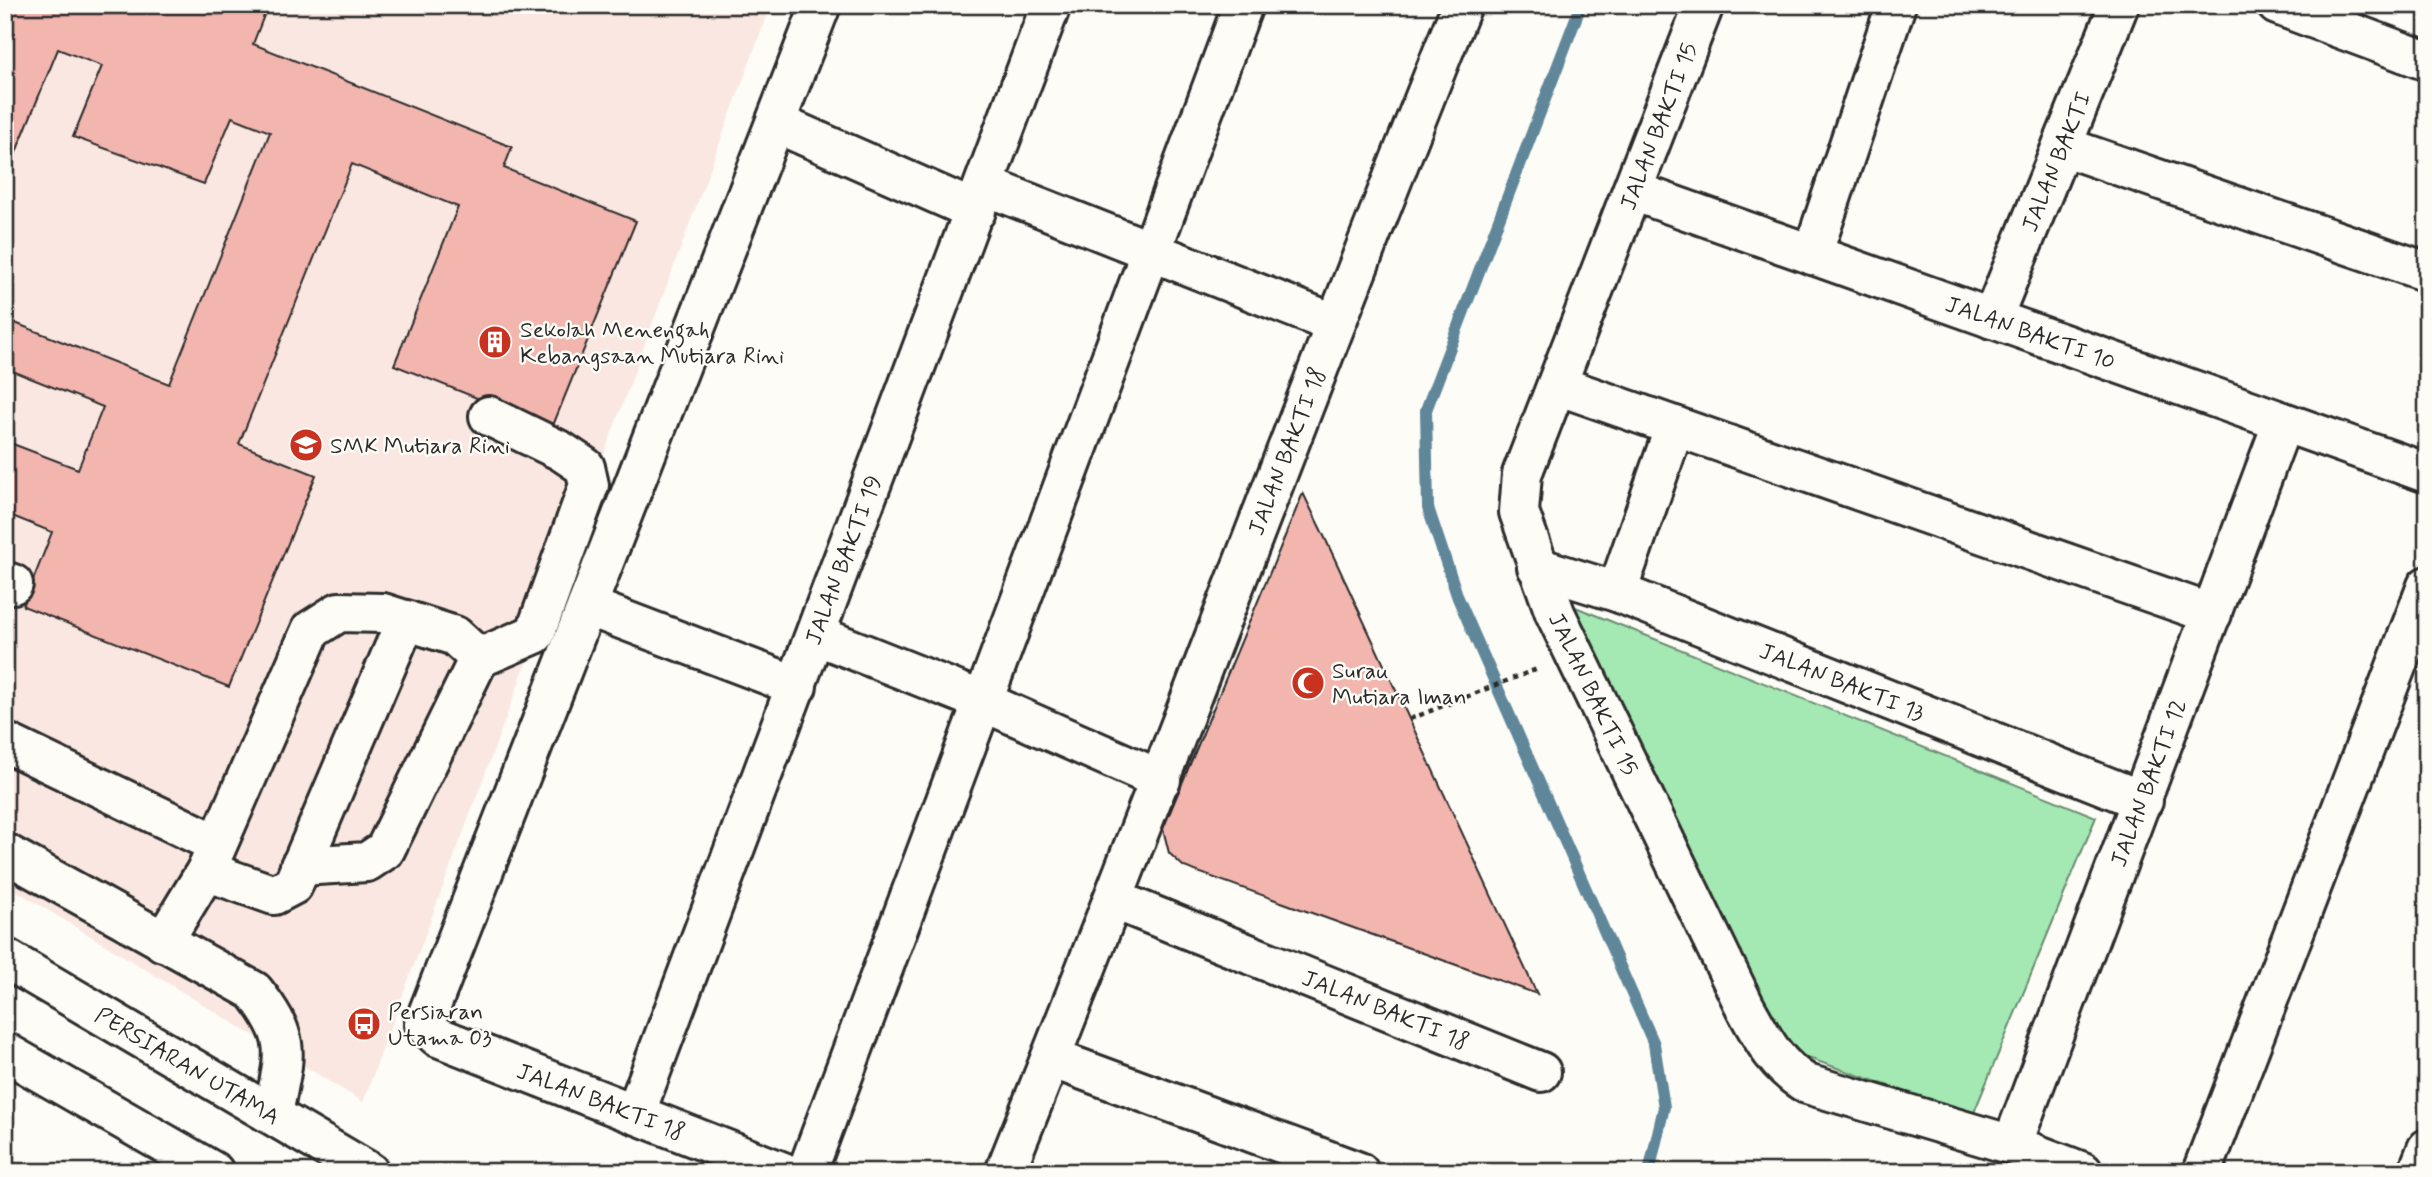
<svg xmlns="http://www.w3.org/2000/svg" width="2432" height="1177" viewBox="0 0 2432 1177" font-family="Mynerve,sans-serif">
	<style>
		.built { fill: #fae7e1 }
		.green { fill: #a4e8b3; stroke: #688a6f; stroke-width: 2 }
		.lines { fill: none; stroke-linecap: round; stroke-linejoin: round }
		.stream { stroke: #5f8799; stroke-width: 12 }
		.building { fill: #f2b6af; stroke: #2b2b2b; stroke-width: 2 }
		.minor-casing { stroke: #2b2b2b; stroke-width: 44 }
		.path { stroke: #2b2b2b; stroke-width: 4.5; stroke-dasharray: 5 5; stroke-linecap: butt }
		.minor { stroke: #fdfcf7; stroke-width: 38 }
		.labels { text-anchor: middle; stroke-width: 5; stroke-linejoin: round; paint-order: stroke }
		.street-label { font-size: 23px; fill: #2b2b2b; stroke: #fdfcf7 }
		.poi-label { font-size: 23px; fill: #2b2b2b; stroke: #fdfcf7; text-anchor: start }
	</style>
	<rect width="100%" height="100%" fill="#fdfcf7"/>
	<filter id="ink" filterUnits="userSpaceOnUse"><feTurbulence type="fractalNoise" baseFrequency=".0143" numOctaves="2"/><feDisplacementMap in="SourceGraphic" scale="14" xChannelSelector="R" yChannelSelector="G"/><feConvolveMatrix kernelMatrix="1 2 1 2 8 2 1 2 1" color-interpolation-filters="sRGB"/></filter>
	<g filter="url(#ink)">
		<path class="built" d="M5,5H771L363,1102L5,884Z"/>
		<path class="green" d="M1553,598L2096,817L1973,1115L1782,1049Z"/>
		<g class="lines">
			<path class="stream" d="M1581,5L1426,410L1428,508L1458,598L1654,1044L1664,1107L1649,1172"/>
		</g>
		<g class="building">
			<path d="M6,5H268L253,44L512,147L504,168L636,221L552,428L394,365L458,207L352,164L239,444L316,475L229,687L23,606L52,532L5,513V441L78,469L103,407L5,368V319L169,384L270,132L232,117L204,184L73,137L102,66L58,49L5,179Z"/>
			<path d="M1303,493L1325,538L1537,994L1184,867L1169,853L1163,829Z"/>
		</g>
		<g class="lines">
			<defs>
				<g id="minor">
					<path id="s1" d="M1704,5L1522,474L1519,512L1555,613L1745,1007C1763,1039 1775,1065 1807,1084L2012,1145L2083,1172"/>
					<path d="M2277,5L2427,61"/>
					<path d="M776,123L976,211"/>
					<path d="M2062,146L2427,272"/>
					<path d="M986,186L1333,323"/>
					<path id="s2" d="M1633,191L2427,473"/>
					<path d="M1812,255L1896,5"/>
					<path id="s3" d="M1992,319L2119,5"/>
					<path d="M1557,385L2212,614"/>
					<path id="s4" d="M1537,567L1617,592L2143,801"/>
					<path d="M5,581L13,584"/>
					<path d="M1617,592L1675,426"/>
					<path d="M587,606L797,686"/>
					<path d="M816,635L982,701L1161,780"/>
					<path d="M479,658L535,634L589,485L585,467L561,451L489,416"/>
					<path d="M5,742L217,844"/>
					<path d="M5,853L254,991C294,1041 284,1055 273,1114"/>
					<path d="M206,871L274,895L293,885L406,620"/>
					<path id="s5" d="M1115,900L1541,1072"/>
					<path d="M163,942L206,871L311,630L339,612L383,613L455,636L479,658L385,850L367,862L300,866"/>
					<path id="s6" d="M5,958L369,1172"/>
					<path d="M5,1052L214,1172"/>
					<path d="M1051,1058L1359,1172"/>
					<path id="s7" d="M635,1114L1051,5"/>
					<path id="s8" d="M2012,1145L2283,422"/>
					<path d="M783,1172L438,1037L424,1024L821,5"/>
					<path d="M807,1172L1243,5"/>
					<path id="s9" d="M1005,1172C1161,785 1305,393 1462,5"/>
					<path d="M2202,1172L2427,586"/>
					<path d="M2418,1172L2427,1149"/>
				</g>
			</defs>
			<use href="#minor" class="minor-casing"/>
			<path class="path" d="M1410,719L1537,669"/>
			<use href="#minor" class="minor"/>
		</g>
	</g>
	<defs>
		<symbol id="building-disc" viewBox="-11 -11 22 22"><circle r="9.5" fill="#c8321e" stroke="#fdfcf7"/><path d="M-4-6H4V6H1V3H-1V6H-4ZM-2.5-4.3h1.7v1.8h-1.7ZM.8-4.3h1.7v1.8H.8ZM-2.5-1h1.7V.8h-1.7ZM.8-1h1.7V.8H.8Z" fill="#fff"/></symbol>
		<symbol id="school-disc" viewBox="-11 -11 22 22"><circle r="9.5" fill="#c8321e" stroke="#fdfcf7"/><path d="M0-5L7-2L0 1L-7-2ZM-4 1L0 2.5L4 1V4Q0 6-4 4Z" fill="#fff"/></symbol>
		<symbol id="mosque-disc" viewBox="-11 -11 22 22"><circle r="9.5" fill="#c8321e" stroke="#fdfcf7"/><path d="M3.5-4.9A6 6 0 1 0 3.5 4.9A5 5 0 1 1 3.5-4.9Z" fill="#fff"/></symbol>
		<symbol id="bus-disc" viewBox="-11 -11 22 22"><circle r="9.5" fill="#c8321e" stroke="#fdfcf7"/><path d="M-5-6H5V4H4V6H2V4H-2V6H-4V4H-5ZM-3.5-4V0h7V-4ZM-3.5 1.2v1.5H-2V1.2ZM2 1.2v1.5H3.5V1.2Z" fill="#fff"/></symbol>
	</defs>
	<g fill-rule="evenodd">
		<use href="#building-disc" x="476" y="323" width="38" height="38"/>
		<use href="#school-disc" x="287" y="426" width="38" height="38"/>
		<use href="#mosque-disc" x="1289" y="664" width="38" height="38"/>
		<use href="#bus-disc" x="345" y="1005" width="38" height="38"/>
	</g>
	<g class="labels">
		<g class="street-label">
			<text transform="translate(1658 126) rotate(-69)" y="8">JALAN BAKTI 15</text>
			<text dy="8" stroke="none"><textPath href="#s3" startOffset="170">JALAN BAKTI</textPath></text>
			<text dy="8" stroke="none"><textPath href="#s2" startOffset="422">JALAN BAKTI 10</textPath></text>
			<text dy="8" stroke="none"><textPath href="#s9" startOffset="774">JALAN BAKTI 18</textPath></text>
			<text dy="8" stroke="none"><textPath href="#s7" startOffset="592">JALAN BAKTI 19</textPath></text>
			<text dy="8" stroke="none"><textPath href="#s4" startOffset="326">JALAN BAKTI 13</textPath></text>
			<text dy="8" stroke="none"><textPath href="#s1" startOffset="738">JALAN BAKTI 15</textPath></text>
			<text dy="8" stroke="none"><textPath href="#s8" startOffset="387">JALAN BAKTI 12</textPath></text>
			<text dy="8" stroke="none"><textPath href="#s5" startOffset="292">JALAN BAKTI 18</textPath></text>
			<text dy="8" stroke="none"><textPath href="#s6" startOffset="212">PERSIARAN UTAMA</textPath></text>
			<text transform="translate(601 1101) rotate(21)" y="8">JALAN BAKTI 18</text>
		</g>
		<g class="poi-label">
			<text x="520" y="337">Sekolah Menengah<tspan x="520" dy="26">Kebangsaan Mutiara Rini</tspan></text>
			<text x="330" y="453">SMK Mutiara Rini</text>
			<text x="1332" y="678">Surau<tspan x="1332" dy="26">Mutiara Iman</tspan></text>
			<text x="388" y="1019">Persiaran<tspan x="388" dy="26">Utama 03</tspan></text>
		</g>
	</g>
	<rect width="2432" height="1177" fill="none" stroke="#fdfcf7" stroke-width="28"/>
	<rect x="14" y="14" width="2404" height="1149" fill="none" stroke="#2b2b2b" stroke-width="2.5" filter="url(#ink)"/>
</svg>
